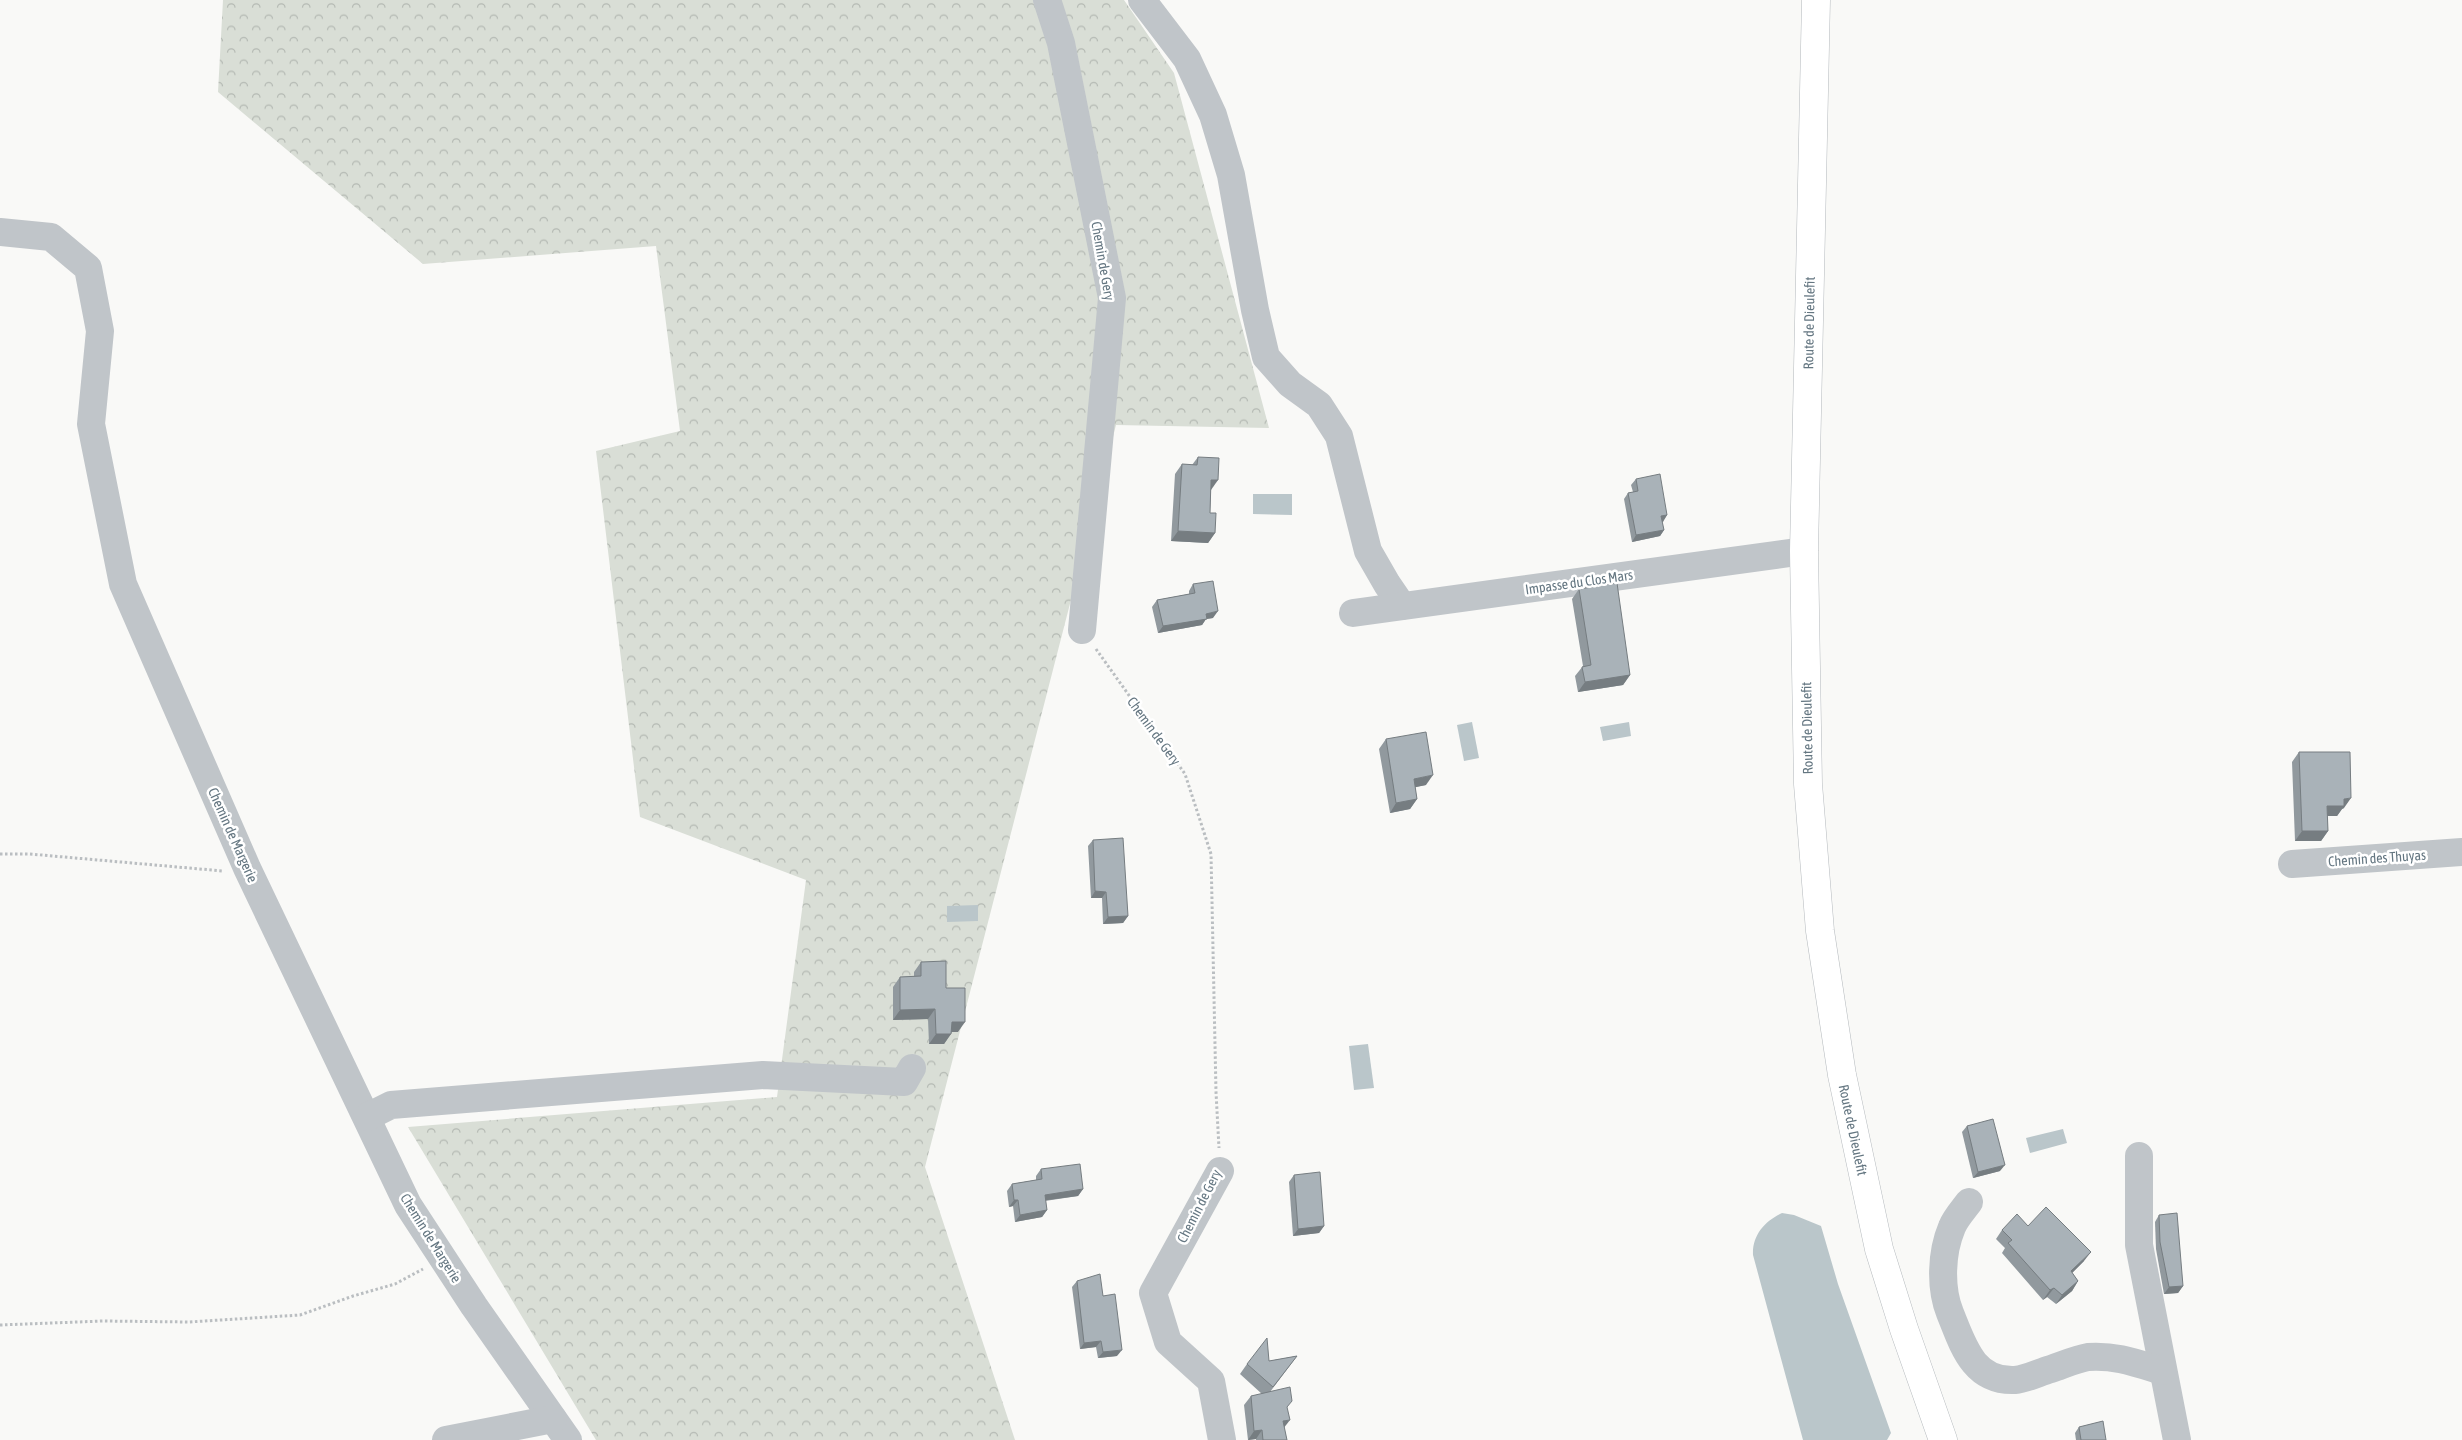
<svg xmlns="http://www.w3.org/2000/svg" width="2462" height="1440" viewBox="0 0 2462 1440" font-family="'Asap Condensed',sans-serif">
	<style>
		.forest { fill: url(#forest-crowns) }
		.water { fill: #bac6ca }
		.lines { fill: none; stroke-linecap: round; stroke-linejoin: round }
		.major-casing { stroke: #b4b9bd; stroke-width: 29 }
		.path { stroke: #babec1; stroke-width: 3; stroke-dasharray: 2.5 2.5; stroke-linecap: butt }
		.minor { stroke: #c0c5c9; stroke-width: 28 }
		.major { stroke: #fff; stroke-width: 28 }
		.wall { fill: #91999e }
		.shaded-wall { fill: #767d81 }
		.building { fill: #a9b2b8; stroke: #767d81 }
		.labels { text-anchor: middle; stroke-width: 5; stroke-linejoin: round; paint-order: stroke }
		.street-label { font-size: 14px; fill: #647681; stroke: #fff }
	</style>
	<defs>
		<pattern id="forest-crowns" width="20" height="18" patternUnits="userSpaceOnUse" patternTransform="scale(1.25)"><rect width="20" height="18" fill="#d9ded6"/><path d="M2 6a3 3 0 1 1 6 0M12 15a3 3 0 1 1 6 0" fill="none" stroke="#b4b9b3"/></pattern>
	</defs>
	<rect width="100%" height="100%" fill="#f9f9f7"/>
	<path class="forest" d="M223,0H1124L1174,73L1269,428L1116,425L925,1167L1015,1440H596L408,1127L777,1097L806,880L640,817L596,451L680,431L656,246L423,264L218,92Z"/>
	<g class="water">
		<path d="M1253,494H1292V515L1253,514Z"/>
		<path d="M1472,722L1479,758L1464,761L1457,725Z"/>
		<path d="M1629,722L1631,736L1603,741L1600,727Z"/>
		<path d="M978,905V921L947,922V906Z"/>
		<path d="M1368,1044L1374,1088L1354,1090L1349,1046Z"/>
		<path d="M2063,1129L2067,1143L2030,1153L2026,1138Z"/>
		<path d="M1782,1213L1794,1215L1821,1226L1838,1284L1891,1433L1887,1440H1803L1753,1255C1752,1235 1765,1221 1782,1213Z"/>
	</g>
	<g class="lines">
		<defs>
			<path id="major" d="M1816,0L1804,551L1808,784L1820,931L1842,1075L1879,1249L1904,1329L1943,1440"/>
		</defs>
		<use href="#major" class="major-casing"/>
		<g class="path">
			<path d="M1096,649L1185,774L1211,854L1216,1092L1219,1148"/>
			<path d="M0,854H30L223,871"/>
			<path d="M0,1325L103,1321L189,1322L300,1315L353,1296L395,1284L423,1269"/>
		</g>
		<g class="minor">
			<path d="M1047,0L1061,43L1112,298L1082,630"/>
			<path d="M1142,0L1187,59L1213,115L1231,175L1255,310L1266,357L1290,384L1319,405L1339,436L1368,551L1387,584L1402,606"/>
			<path d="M0,232L51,237L88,268L100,331L91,424L123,584L247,868L408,1205L474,1306L568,1440"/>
			<path d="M1353,613L1804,551"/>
			<path d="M2292,864L2462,852"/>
			<path d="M367,1117L391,1105L763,1075L904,1082L912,1068"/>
			<path d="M2139,1156V1245L2177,1440"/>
			<path d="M1220,1171L1153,1293L1168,1342L1211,1381L1222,1440"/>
			<path d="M1969,1202C1963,1210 1955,1219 1952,1227C1941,1253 1940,1288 1950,1313C1963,1345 1973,1382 2015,1380C2027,1379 2040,1372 2051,1369C2063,1365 2076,1359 2088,1357C2115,1355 2136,1363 2162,1371"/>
			<path d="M446,1440L553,1419"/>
		</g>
		<use href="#major" class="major"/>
	</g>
	<g class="wall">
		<path d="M1198,457L1211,490L1210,513L1215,533L1208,543L1171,541L1175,474L1182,464L1192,465Z"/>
		<path d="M1636,479L1667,515L1662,522L1664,530L1660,536L1632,542L1624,499L1628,493L1633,492L1631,485Z"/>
		<path d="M1193,584L1213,618L1206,619L1202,625L1158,633L1152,607L1157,600L1189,594V591Z"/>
		<path d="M1579,589L1630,675L1623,685L1578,692L1575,676L1583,666L1572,599Z"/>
		<path d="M1386,739L1426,785L1415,787L1417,799L1410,809L1390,813L1379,749Z"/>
		<path d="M2299,752L2344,808L2342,809L2337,816H2327L2328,831L2321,841H2295L2292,762Z"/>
		<path d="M1093,840L1128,916L1123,923L1103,924L1102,898H1091L1088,846Z"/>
		<path d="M921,962L946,988L958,1032H952L944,1044H929L928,1019L893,1020V987L900,977L914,976V972Z"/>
		<path d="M1967,1126L2000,1171L1973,1178L1962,1132Z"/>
		<path d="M1041,1169L1083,1189L1078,1196L1045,1201L1047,1210L1042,1217L1015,1222L1013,1206L1009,1207L1007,1191L1012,1184L1036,1180V1176Z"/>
		<path d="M1294,1175L1324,1226L1319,1233L1293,1236L1289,1182Z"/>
		<path d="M2159,1215L2183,1286L2178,1293L2164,1294L2156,1249L2155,1222Z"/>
		<path d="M2028,1226L2084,1261L2072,1273L2078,1281L2072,1291L2056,1304L2047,1297L2043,1300L2002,1253L2005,1248L1996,1239L2002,1230Z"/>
		<path d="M1077,1281L1103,1296L1117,1356L1098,1358L1096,1347L1080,1349L1072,1287Z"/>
		<path d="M1297,1356L1270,1392L1287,1409L1284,1428L1287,1440H1256V1439L1248,1440L1244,1405L1251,1396L1262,1394L1240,1374L1247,1364L1269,1361Z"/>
		<path d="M2079,1427L2106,1440H2076L2075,1433Z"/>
	</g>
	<g class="shaded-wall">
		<path d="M1211,480H1218L1211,490Z"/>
		<path d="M1667,515L1663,522L1657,523L1661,516Z"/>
		<path d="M1664,530L1660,536L1632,542L1636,535Z"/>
		<path d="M1178,531L1215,533L1208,543L1171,541Z"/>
		<path d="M1218,611L1213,618L1206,619L1202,625L1158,633L1163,626L1206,614Z"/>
		<path d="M1630,675L1623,685L1578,692L1585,682Z"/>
		<path d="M1433,775L1426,785L1407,789L1414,779Z"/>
		<path d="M2351,798L2344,808L2342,809L2337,816H2320L2327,806L2344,799Z"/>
		<path d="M1417,799L1410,809L1390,813L1396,803Z"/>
		<path d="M2302,831H2328L2321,841H2295Z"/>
		<path d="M1095,891L1106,892L1102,898H1091Z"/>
		<path d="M1128,916L1123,923L1103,924L1108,917Z"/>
		<path d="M935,1009L928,1019L893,1020L900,1010Z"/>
		<path d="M952,1022H965L958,1032H945Z"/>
		<path d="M936,1034H951L944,1044H929Z"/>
		<path d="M2005,1165L2000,1171L1973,1178L1978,1172Z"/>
		<path d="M1083,1189L1078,1196L1040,1201L1045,1195Z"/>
		<path d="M1014,1200H1018L1013,1206L1009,1207Z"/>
		<path d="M1047,1210L1042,1217L1015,1222L1020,1215Z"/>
		<path d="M1324,1226L1319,1233L1293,1236L1298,1229Z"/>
		<path d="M2091,1252L2084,1261L2064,1281L2071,1271Z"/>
		<path d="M2078,1281L2072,1291L2056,1304L2062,1295Z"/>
		<path d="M2183,1286L2178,1293L2164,1294L2169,1287Z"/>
		<path d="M2054,1288L2047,1297L2043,1300L2050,1290Z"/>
		<path d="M1101,1341L1096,1347L1080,1349L1084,1343Z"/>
		<path d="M1122,1350L1117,1356L1098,1358L1103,1352Z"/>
		<path d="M1290,1420L1283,1429V1421Z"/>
		<path d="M1262,1430L1256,1439L1248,1440L1254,1431Z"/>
	</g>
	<g class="building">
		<path d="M1198,457L1219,458L1218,480H1211L1210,513H1216L1215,533L1178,531L1182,464L1197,465Z"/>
		<path d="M1660,474L1667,515L1661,516L1664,530L1636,535L1628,493L1638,491L1636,479Z"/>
		<path d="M1213,581L1218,611L1206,614L1207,619L1163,626L1157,600L1195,593L1193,584Z"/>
		<path d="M1617,583L1630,675L1585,682L1582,667L1591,665L1579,589Z"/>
		<path d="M1426,732L1433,775L1414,779L1417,799L1396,803L1386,739Z"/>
		<path d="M2299,752H2350L2351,798L2344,799V806H2327L2328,831H2302Z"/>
		<path d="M1123,838L1128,916L1108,917L1106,892L1095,891L1093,840Z"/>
		<path d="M946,961V988H965V1022H952L951,1034H936L935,1009L900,1010V977L921,976V962Z"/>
		<path d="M1993,1119L2005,1165L1978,1172L1967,1126Z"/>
		<path d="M1080,1164L1083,1189L1045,1195L1047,1210L1020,1215L1018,1200H1014L1012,1184L1042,1179L1041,1169Z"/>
		<path d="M1320,1172L1324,1226L1298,1229L1294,1175Z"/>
		<path d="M2046,1207L2091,1252L2071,1271L2078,1281L2062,1295L2054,1288L2050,1290L2008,1243L2012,1240L2002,1230L2017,1214L2028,1226Z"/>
		<path d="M2177,1213L2183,1286L2169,1287L2160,1242L2159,1215Z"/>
		<path d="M1100,1274L1103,1296L1115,1294L1122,1350L1103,1352L1101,1341L1084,1343L1077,1281Z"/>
		<path d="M1267,1338L1269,1361L1297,1356L1273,1387L1247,1364Z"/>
		<path d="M1290,1387L1292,1401L1287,1407L1290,1420L1283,1421L1287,1440H1263L1262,1430L1254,1431L1251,1396Z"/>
		<path d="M2103,1421L2106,1440H2081L2079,1427Z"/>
	</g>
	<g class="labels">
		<g class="street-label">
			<text transform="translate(1103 261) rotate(80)" y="5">Chemin de Gery</text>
			<text transform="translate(1809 323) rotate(-89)" y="5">Route de Dieulefit</text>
			<text transform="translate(1579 582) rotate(-8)" y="5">Impasse du Clos Mars</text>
			<text transform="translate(1807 728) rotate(-91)" y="5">Route de Dieulefit</text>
			<text transform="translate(1154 731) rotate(54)" y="5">Chemin de Gery</text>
			<text transform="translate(233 835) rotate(66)" y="5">Chemin de Margerie</text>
			<text transform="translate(2377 858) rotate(-4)" y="5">Chemin des Thuyas</text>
			<text transform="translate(1853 1130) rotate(78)" y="5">Route de Dieulefit</text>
			<text transform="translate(1199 1206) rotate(-63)" y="5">Chemin de Gery</text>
			<text transform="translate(431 1238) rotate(58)" y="5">Chemin de Margerie</text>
		</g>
	</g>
</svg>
